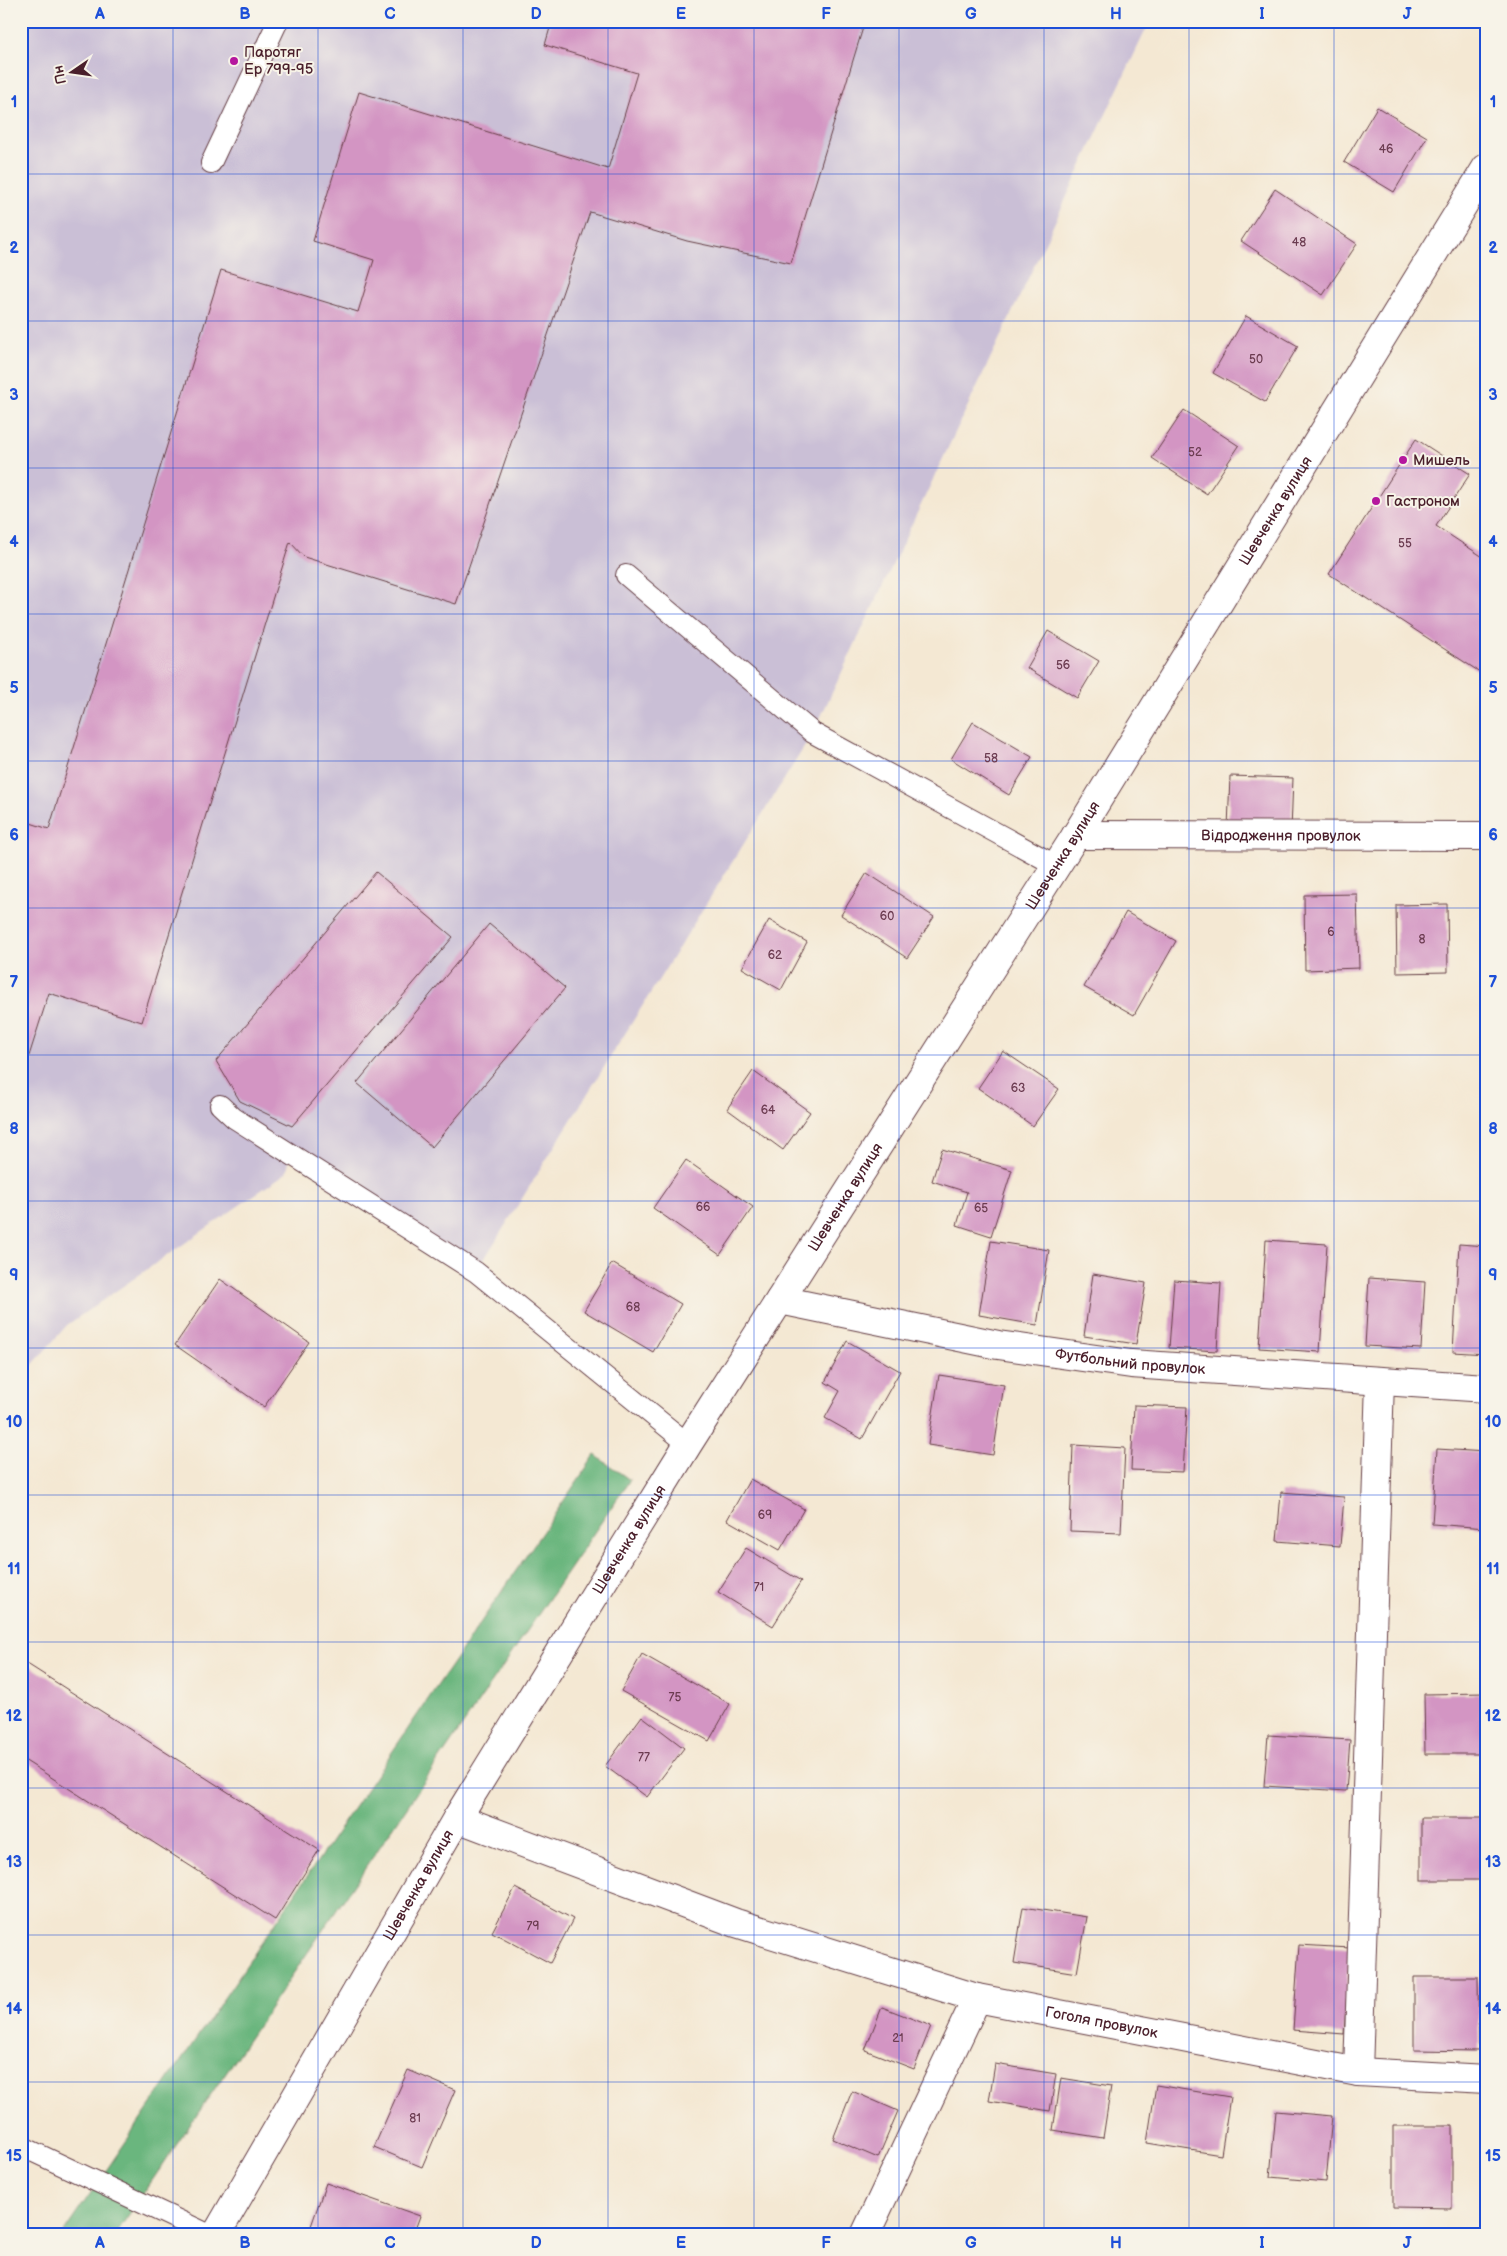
<svg xmlns="http://www.w3.org/2000/svg" width="1507" height="2256" viewBox="0 0 1507 2256" font-family="'Balsamiq Sans',sans-serif">
	<style>
		.industrial { fill: #cabfd6 }
		.forest { fill: #6ab67e; stroke: #5a6a54 }
		.building { fill: #d395c3 }
		.lines { fill: none; stroke-linecap: round; stroke-linejoin: round }
		.lane-casing { stroke: #643d44; stroke-width: 22 }
		.street-casing { stroke: #643d44; stroke-width: 30 }
		.lane { stroke: #fff; stroke-width: 20 }
		.street { stroke: #fff; stroke-width: 28 }
		.grid { fill: none; stroke: #1d4ed8; stroke-width: 1; stroke-opacity: 0.55 }
		.poi-dot { fill: #b5179e; stroke: #f7f3e8; stroke-width: 2 }
		.labels { text-anchor: middle; stroke-width: 4; stroke-linejoin: round; paint-order: stroke }
		.number-label { font-size: 12px; fill: #6c3c51 }
		.poi-label { font-size: 15px; fill: #4a1f2b; stroke: #f7f3e8; text-anchor: start }
		.street-label { font-size: 15px; fill: #4a1f2b; stroke: #f7f3e8 }
		.neatline { fill: none; stroke: #1d4ed8; stroke-width: 2 }
		.grid-label { font-size: 16px; text-anchor: middle; font-weight: bold; fill: #1d4ed8 }
	</style>
	<rect width="100%" height="100%" fill="#f7f3e8"/>
	<filter id="ink" filterUnits="userSpaceOnUse"><feTurbulence type="fractalNoise" baseFrequency=".02" numOctaves="2"/><feDisplacementMap in="SourceGraphic" scale="10" xChannelSelector="R" yChannelSelector="G"/><feConvolveMatrix kernelMatrix="1 2 1 2 8 2 1 2 1" color-interpolation-filters="sRGB"/></filter>
	<filter id="wash" filterUnits="userSpaceOnUse"><feTurbulence type="fractalNoise" baseFrequency=".0096" numOctaves="4" result="noise"/><feDisplacementMap in="SourceGraphic" scale="20" xChannelSelector="R" yChannelSelector="G"/><feGaussianBlur stdDeviation="1.12" result="paint"/><feColorMatrix in="noise" values="0 0 0 0 0 0 0 0 0 0 0 0 0 0 0 0 0 1.4 0 .05"/><feComposite in="paint" operator="in"/></filter>
	<g filter="url(#wash)">
		<rect width="100%" height="100%" fill="#f4e8d3"/>
		<path class="industrial" d="M21,21H1150L813,733L476,1272L291,1154L286,1173L67,1325L21,1378Z"/>
		<path class="forest" d="M595,1455L630,1480L115,2235H62Z"/>
		<g id="blocks">
			<g class="building">
				<path d="M552,21H865L791,263L687,241L590,212L456,604L304,557L290,542L142,1022L49,993L21,1081V820L49,829L221,270L358,312L374,260L313,241L359,92L608,169L637,73L545,45Z"/>
				<path d="M1377,107L1427,137L1394,192L1344,162Z"/>
				<path d="M1275,189L1357,244L1323,295L1241,241Z"/>
				<path d="M1246,316L1298,346L1265,402L1213,373Z"/>
				<path d="M1184,410L1239,446L1207,494L1152,458Z"/>
				<path d="M1416,439L1470,474L1436,526L1486,559V676L1329,574Z"/>
				<path d="M1048,631L1099,661L1077,698L1027,668Z"/>
				<path d="M973,722L1032,757L1009,795L951,759Z"/>
				<path d="M1230,776L1293,778L1291,831L1228,828Z"/>
				<path d="M376,872L453,937L292,1126L240,1101L216,1061Z"/>
				<path d="M867,873L934,917L907,958L841,915Z"/>
				<path d="M1357,894L1359,968L1305,970L1304,895Z"/>
				<path d="M1447,904L1448,972L1397,973L1396,905Z"/>
				<path d="M1126,912L1176,941L1134,1015L1084,987Z"/>
				<path d="M769,920L807,942L781,990L742,968Z"/>
				<path d="M489,924L565,988L432,1147L357,1083Z"/>
				<path d="M1003,1051L1059,1089L1033,1126L978,1088Z"/>
				<path d="M753,1071L810,1112L783,1150L727,1109Z"/>
				<path d="M942,1149L1012,1170L991,1236L957,1225L967,1192L932,1181Z"/>
				<path d="M686,1160L753,1207L720,1255L653,1208Z"/>
				<path d="M1266,1240L1327,1244L1320,1352L1259,1348Z"/>
				<path d="M991,1241L1049,1250L1037,1325L979,1315Z"/>
				<path d="M1459,1244L1486,1246V1354L1453,1352Z"/>
				<path d="M612,1263L681,1304L653,1352L584,1311Z"/>
				<path d="M1093,1274L1146,1283L1136,1344L1084,1336Z"/>
				<path d="M1369,1278L1425,1282L1421,1349L1365,1346Z"/>
				<path d="M220,1279L309,1342L264,1407L175,1345Z"/>
				<path d="M1174,1280L1221,1283L1217,1351L1169,1348Z"/>
				<path d="M847,1341L900,1371L862,1439L825,1418L840,1391L825,1382Z"/>
				<path d="M939,1375L1004,1385L993,1455L928,1445Z"/>
				<path d="M1134,1405L1187,1407L1183,1472L1131,1470Z"/>
				<path d="M1073,1445L1125,1448L1121,1533L1070,1531Z"/>
				<path d="M1437,1449L1486,1452V1528L1432,1524Z"/>
				<path d="M750,1479L804,1509L780,1550L727,1520Z"/>
				<path d="M1281,1492L1344,1497L1340,1546L1277,1541Z"/>
				<path d="M746,1548L801,1581L773,1626L718,1592Z"/>
				<path d="M642,1654L730,1704L709,1741L621,1691Z"/>
				<path d="M21,1660L319,1850L275,1920L21,1758Z"/>
				<path d="M1486,1693V1754H1425L1424,1694Z"/>
				<path d="M642,1716L684,1748L647,1797L605,1766Z"/>
				<path d="M1268,1735L1350,1740L1346,1791L1264,1786Z"/>
				<rect x="1421" y="1818" width="65" height="62"/>
				<path d="M515,1888L573,1919L550,1963L492,1932Z"/>
				<path d="M1023,1907L1087,1917L1077,1973L1014,1963Z"/>
				<path d="M1299,1945L1350,1948L1344,2034L1293,2030Z"/>
				<path d="M1414,1977H1478L1479,2051L1414,2050Z"/>
				<path d="M882,2007L931,2026L914,2069L865,2050Z"/>
				<path d="M995,2064L1056,2074L1050,2111L989,2101Z"/>
				<path d="M408,2070L455,2090L422,2167L374,2147Z"/>
				<path d="M1061,2078L1111,2086L1103,2138L1053,2130Z"/>
				<path d="M1156,2085L1230,2097L1221,2155L1147,2143Z"/>
				<path d="M852,2091L898,2111L878,2158L833,2139Z"/>
				<path d="M1276,2111L1332,2116L1326,2182L1270,2177Z"/>
				<path d="M1393,2126H1452V2208L1393,2207Z"/>
				<path d="M326,2183L420,2216L413,2235H326L310,2229Z"/>
			</g>
		</g>
	</g>
	<g filter="url(#ink)">
		<use href="#blocks" fill-opacity="0" stroke="#643d44" stroke-width="1"/>
		<g class="lines">
			<defs>
				<g id="lane">
					<path d="M211,163L278,21"/>
					<path d="M626,575L813,733L1057,866"/>
					<path d="M220,1105L234,1118L476,1272L688,1444"/>
					<path d="M21,2146L210,2235"/>
				</g>
				<g id="street">
					<path id="s1" d="M1076,835L1486,836"/>
					<path id="s2" d="M780,1300L998,1345L1131,1364L1486,1388"/>
					<path d="M457,1818L736,1923L977,1998"/>
					<path d="M1358,2072L1380,1381"/>
					<path id="s3" d="M216,2235L457,1818L688,1444L1076,835L1486,168"/>
					<path id="s4" d="M865,2235L977,1998L1358,2072L1486,2079"/>
				</g>
			</defs>
			<use href="#lane" class="lane-casing"/>
			<use href="#street" class="street-casing"/>
			<use href="#lane" class="lane"/>
			<use href="#street" class="street"/>
		</g>
	</g>
	<path class="grid" d="M173,21V2235M318,21V2235M463,21V2235M608,21V2235M754,21V2235M899,21V2235M1044,21V2235M1189,21V2235M1334,21V2235M21,174H1486M21,321H1486M21,468H1486M21,614H1486M21,761H1486M21,908H1486M21,1055H1486M21,1201H1486M21,1348H1486M21,1495H1486M21,1642H1486M21,1788H1486M21,1935H1486M21,2082H1486"/>
	<g class="poi-dot">
		<circle cx="234" cy="61" r="5"/>
		<circle cx="1403" cy="460" r="5"/>
		<circle cx="1376" cy="501" r="5"/>
	</g>
	<g class="labels">
		<g class="number-label">
			<text x="1386" y="153">46</text>
			<text x="1299" y="246">48</text>
			<text x="1256" y="363">50</text>
			<text x="1195" y="456">52</text>
			<text x="1405" y="547">55</text>
			<text x="1063" y="669">56</text>
			<text x="991" y="762">58</text>
			<text x="887" y="920">60</text>
			<text x="1331" y="936">6</text>
			<text x="1422" y="943">8</text>
			<text x="775" y="959">62</text>
			<text x="1018" y="1092">63</text>
			<text x="768" y="1114">64</text>
			<text x="703" y="1211">66</text>
			<text x="981" y="1212">65</text>
			<text x="633" y="1311">68</text>
			<text x="765" y="1519">69</text>
			<text x="759" y="1591">71</text>
			<text x="675" y="1701">75</text>
			<text x="644" y="1761">77</text>
			<text x="533" y="1930">79</text>
			<text x="898" y="2042">21</text>
			<text x="415" y="2122">81</text>
		</g>
		<g class="poi-label">
			<text x="244" y="57">Паротяг<tspan x="244" dy="17">Ер 799-95</tspan></text>
			<text x="1413" y="465">Мишель</text>
			<text x="1386" y="506">Гастроном</text>
		</g>
		<g class="street-label">
			<text dy="5" stroke="none"><textPath href="#s3" startOffset="2024">Шевченка вулиця</textPath></text>
			<text dy="5" stroke="none"><textPath href="#s1" startOffset="205">Відродження провулок</textPath></text>
			<text dy="5" stroke="none"><textPath href="#s3" startOffset="1619">Шевченка вулиця</textPath></text>
			<text dy="5" stroke="none"><textPath href="#s3" startOffset="1214">Шевченка вулиця</textPath></text>
			<text dy="5" stroke="none"><textPath href="#s2" startOffset="356">Футбольний провулок</textPath></text>
			<text dy="5" stroke="none"><textPath href="#s3" startOffset="809">Шевченка вулиця</textPath></text>
			<text dy="5" stroke="none"><textPath href="#s3" startOffset="404">Шевченка вулиця</textPath></text>
			<text dy="5" stroke="none"><textPath href="#s4" startOffset="389">Гоголя провулок</textPath></text>
		</g>
	</g>
	<rect width="1507" height="2256" fill="none" stroke="#f7f3e8" stroke-width="55"/>
	<g transform="translate(72 72) rotate(257)" stroke="#f7f3e8" stroke-width="4" paint-order="stroke">
	<path d="M0-4L9 19L0 12L-9 19Z" fill="#4a1f2b"/>
	<text y="-8" font-size="14" font-weight="bold" text-anchor="middle" fill="#4a1f2b">Пн</text>
	</g>
	<rect x="28" y="28" width="1452" height="2200" class="neatline"/>
	<g class="grid-label">
		<text x="100" y="19">A</text>
		<text x="245" y="19">B</text>
		<text x="390" y="19">C</text>
		<text x="536" y="19">D</text>
		<text x="681" y="19">E</text>
		<text x="826" y="19">F</text>
		<text x="971" y="19">G</text>
		<text x="1116" y="19">H</text>
		<text x="1262" y="19">I</text>
		<text x="1407" y="19">J</text>
		<text x="14" y="107">1</text>
		<text x="1493" y="107">1</text>
		<text x="14" y="253">2</text>
		<text x="1493" y="253">2</text>
		<text x="14" y="400">3</text>
		<text x="1493" y="400">3</text>
		<text x="14" y="547">4</text>
		<text x="1493" y="547">4</text>
		<text x="14" y="693">5</text>
		<text x="1493" y="693">5</text>
		<text x="14" y="840">6</text>
		<text x="1493" y="840">6</text>
		<text x="14" y="987">7</text>
		<text x="1493" y="987">7</text>
		<text x="14" y="1134">8</text>
		<text x="1493" y="1134">8</text>
		<text x="14" y="1280">9</text>
		<text x="1493" y="1280">9</text>
		<text x="14" y="1427">10</text>
		<text x="1493" y="1427">10</text>
		<text x="14" y="1574">11</text>
		<text x="1493" y="1574">11</text>
		<text x="14" y="1721">12</text>
		<text x="1493" y="1721">12</text>
		<text x="14" y="1867">13</text>
		<text x="1493" y="1867">13</text>
		<text x="14" y="2014">14</text>
		<text x="1493" y="2014">14</text>
		<text x="14" y="2161">15</text>
		<text x="1493" y="2161">15</text>
		<text x="100" y="2248">A</text>
		<text x="245" y="2248">B</text>
		<text x="390" y="2248">C</text>
		<text x="536" y="2248">D</text>
		<text x="681" y="2248">E</text>
		<text x="826" y="2248">F</text>
		<text x="971" y="2248">G</text>
		<text x="1116" y="2248">H</text>
		<text x="1262" y="2248">I</text>
		<text x="1407" y="2248">J</text>
	</g>
</svg>
